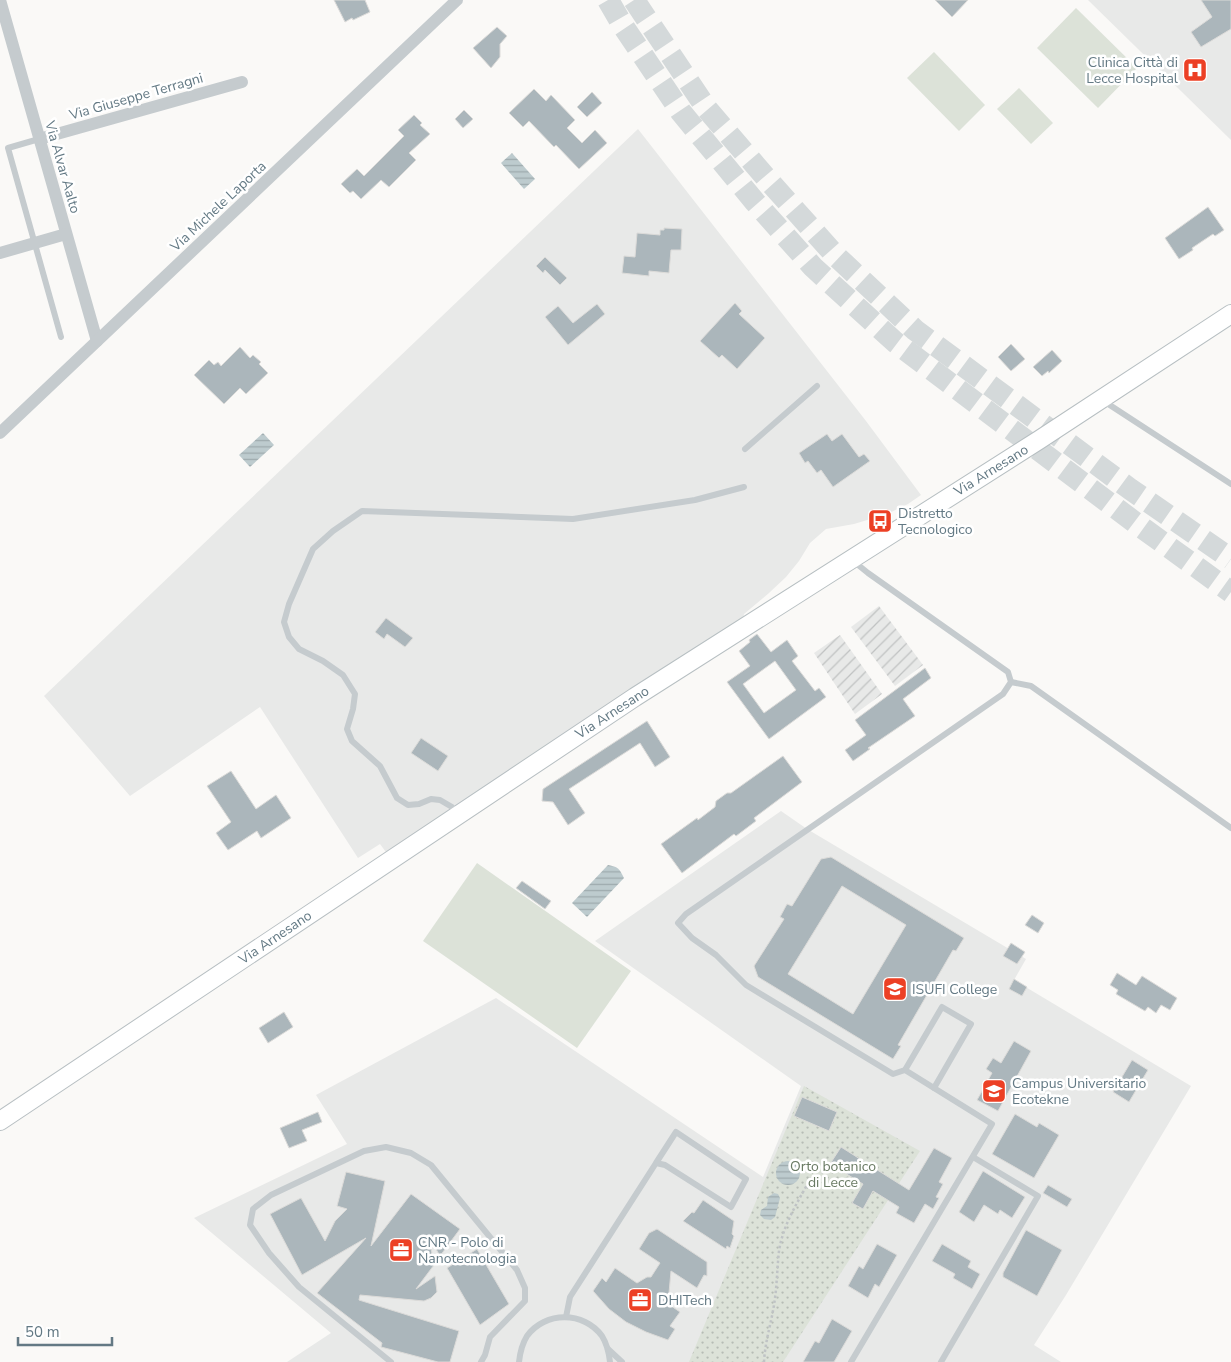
<svg xmlns="http://www.w3.org/2000/svg" width="1231" height="1362" viewBox="0 0 1231 1362" font-family="'Nunito Sans',sans-serif">
	<style>
		.built { fill: #e8e9e8 }
		.industrial { fill: url(#industrial-furrows) }
		.grass { fill: #dce2d8 }
		.garden { fill: url(#garden-dots) }
		.water { fill: url(#water-rules) }
		.building { fill: #abb6bb; stroke: #dcdbd9; fill-rule: evenodd }
		.lines { fill: none; stroke-linecap: round; stroke-linejoin: round }
		.highway-tunnel { stroke: #d4d9da; stroke-width: 22; stroke-dasharray: 22 11; stroke-linecap: butt }
		.secondary-casing { stroke: #b7bfc2; stroke-width: 20 }
		.path { stroke: #bfc3c5; stroke-width: 2.5; stroke-dasharray: 2.5 2.5; stroke-linecap: butt }
		.lane { stroke: #c5cbce; stroke-width: 6 }
		.street { stroke: #c5cbce; stroke-width: 12 }
		.secondary { stroke: #fff; stroke-width: 18 }
		.labels { text-anchor: middle; stroke-width: 5; stroke-linejoin: round; paint-order: stroke }
		.poi-label { font-size: 14px; fill: #637984; stroke: #fff; text-anchor: start }
		.street-label { font-size: 14px; fill: #637984; stroke: #fff }
		.park-label { font-size: 14px; fill: #697a63; stroke: #fff }
	</style>
	<defs>
		<pattern id="industrial-furrows" width="10" height="10" patternUnits="userSpaceOnUse" patternTransform="scale(1.25)"><rect width="10" height="10" fill="#e8e9e8"/><path d="M-1 1l2-2M0 10L10 0M9 11l2-2" fill="none" stroke="#c0c2c2"/></pattern>
		<pattern id="garden-dots" width="8" height="8" patternUnits="userSpaceOnUse" patternTransform="scale(1.25)"><rect width="8" height="8" fill="#dce2d8"/><path d="M2 2h.1M6 6h.1" fill="none" stroke="#b6bcb5" stroke-width="1.8" stroke-linecap="round"/></pattern>
		<pattern id="water-rules" width="6" height="5" patternUnits="userSpaceOnUse" patternTransform="scale(1.25)"><rect width="6" height="5" fill="#bdcbce"/><path d="M0 2.5h6" fill="none" stroke="#9daaad"/></pattern>
	</defs>
	<rect width="100%" height="100%" fill="#faf9f7"/>
	<g class="built">
		<path d="M1088,0H1231V140Z"/>
		<path d="M638,129L866,421L921,495L908,504L887,514L854,524L826,529L810,543L799,561L786,577L769,593L744,614L743,622L459,807L454,805L448,811L449,815L388,855L380,844L358,858L260,707L130,796L44,696Z"/>
		<path d="M781,811L807,829L1026,959L1014,980L1191,1086L1066,1295L1034,1345L1061,1362H287L331,1333L194,1218L347,1144L316,1095L496,998L763,1177L801,1086L595,941Z"/>
	</g>
	<g class="industrial">
		<path d="M879,606L923,665L895,686L851,627Z"/>
		<path d="M840,635L882,694L855,714L814,653Z"/>
	</g>
	<g class="grass">
		<path d="M1076,8L1137,68L1098,108L1037,48Z"/>
		<path d="M934,52L985,105L959,131L907,78Z"/>
		<path d="M1019,88L1053,123L1031,144L997,109Z"/>
		<path d="M477,863L631,971L577,1048L423,941Z"/>
	</g>
	<path class="garden" d="M804,1086L920,1151L783,1362H689Z"/>
	<g class="water">
		<path d="M512,153L535,179L524,189L501,163Z"/>
		<path d="M263,433L274,445L250,467L239,455Z"/>
		<path d="M608,865C618,867 619,868 624,878L587,917L572,903Z"/>
		<circle cx="788" cy="1173" r="12"/>
		<path d="M774,1193L778,1194L780,1198L775,1217L771,1220L764,1219L760,1215L761,1210L767,1206L768,1197Z"/>
	</g>
	<g class="building">
		<path d="M334,0H365L370,12L353,20L352,18L345,22Z"/>
		<path d="M935,0H968L952,17Z"/>
		<path d="M1201,0H1231V29L1201,47L1191,32L1212,17Z"/>
		<path d="M497,27L507,36L500,44V57L491,68L473,48Z"/>
		<path d="M534,89L546,101L551,95L575,120L567,128L582,143L595,130L607,143L579,169L556,145L554,147L529,121L523,127L509,113Z"/>
		<path d="M592,92L602,103L587,117L577,107Z"/>
		<path d="M464,110L473,119L463,128L455,119Z"/>
		<path d="M414,115L422,123L420,125L430,134L409,153L416,160L389,187L381,180L361,199L353,191L350,193L341,184L357,169L364,176L404,136L398,130Z"/>
		<path d="M1208,207L1224,230L1215,236L1213,234L1192,248L1193,250L1179,259L1165,238Z"/>
		<path d="M664,228L682,229L681,250H671L669,273L649,271V276L622,273L624,256L635,257L637,233L660,235V230H664Z"/>
		<path d="M545,257L567,278L560,285L545,270L543,273L536,266Z"/>
		<path d="M735,303L742,311L739,314L765,338L737,369L722,355L719,358L700,341Z"/>
		<path d="M597,304L605,314L568,345L545,317L558,306L573,323Z"/>
		<path d="M1011,344L1025,359L1011,371L998,357Z"/>
		<path d="M240,347L250,358L253,355L261,362L259,364L268,373L246,394L240,388L224,404L194,375L209,360L214,365L218,362L221,366Z"/>
		<path d="M1052,350L1062,361L1049,373L1048,371L1042,376L1033,367Z"/>
		<path d="M827,434L832,441L842,434L859,457L864,454L870,461L833,487L821,470L817,473L808,461L805,463L799,453Z"/>
		<path d="M386,618L413,638L405,647L387,634L384,639L375,632Z"/>
		<path d="M757,634L771,652L787,640L798,656L792,661L815,691L819,688L826,697L769,739L727,682L750,666L739,651L750,642L749,640ZM775,661L796,690L764,713L743,684Z"/>
		<path d="M925,668L931,678L903,699L915,716L868,748L870,749L853,761L845,750L866,735L855,720Z"/>
		<path d="M647,721L670,757L655,767L640,743L569,789L585,813L568,825L553,802L542,801L543,789Z"/>
		<path d="M421,738L448,756L438,771L411,753Z"/>
		<path d="M783,756L802,782L754,818L756,821L736,836L734,834L682,873L661,844L697,818L698,820L715,807L716,801L727,793H731Z"/>
		<path d="M231,771L256,809L276,795L291,818L261,838L257,831L228,850L216,833L231,822L207,786Z"/>
		<path d="M831,857L964,938L956,951L953,950L898,1045L901,1046L893,1059L758,977L754,966L784,919L780,917L787,904L792,906L821,859ZM842,886L906,925L853,1014L788,974Z"/>
		<path d="M522,881L551,901L545,909L516,888Z"/>
		<path d="M1032,915L1044,923L1038,933L1025,925Z"/>
		<path d="M1011,943L1025,952L1017,964L1003,956Z"/>
		<path d="M1117,973L1136,985L1142,976L1177,998L1170,1010L1161,1005L1156,1013L1148,1007L1145,1011L1116,994L1118,990L1110,985Z"/>
		<path d="M1014,979L1027,987L1022,996L1009,989Z"/>
		<path d="M284,1012L293,1027L268,1043L259,1028Z"/>
		<path d="M1014,1041L1031,1051L998,1111L977,1100L992,1073L986,1069L993,1058L1001,1063Z"/>
		<path d="M1132,1060L1148,1070L1129,1102L1113,1092Z"/>
		<path d="M802,1097L837,1112L829,1131L794,1116Z"/>
		<path d="M318,1112L322,1122L302,1130L307,1141L289,1148L280,1128Z"/>
		<path d="M1015,1114L1037,1127L1039,1123L1059,1135L1034,1178L992,1154Z"/>
		<path d="M841,1147L909,1190L934,1148L952,1158L939,1182L943,1184L936,1197L939,1198L933,1209L925,1204L914,1223L896,1213L899,1207L873,1191L863,1209L852,1203L863,1184L830,1164Z"/>
		<path d="M983,1171L1025,1197L1012,1218L1000,1210L998,1214L984,1205L974,1222L959,1212Z"/>
		<path d="M346,1172L385,1181L371,1246L411,1194L460,1229L440,1256L429,1237L434,1265L416,1289L435,1276L437,1292L431,1298L424,1301L360,1295L359,1300L459,1331L450,1362H438L381,1347L382,1343L317,1293L366,1238L302,1275L270,1214L301,1198L325,1241L335,1221L347,1209L337,1206Z"/>
		<path d="M1048,1185L1072,1199L1067,1207L1043,1193Z"/>
		<path d="M703,1200L734,1221L732,1234L734,1236L730,1248L727,1246L726,1249L683,1221L692,1212L694,1213Z"/>
		<path d="M657,1229L707,1262V1276L704,1275L697,1288L671,1271L669,1293L664,1301L680,1312L670,1326L675,1329L668,1340L646,1332L626,1322L609,1309L593,1291L602,1278L606,1282L615,1268L637,1283L647,1277H651L660,1263L639,1249L649,1233Z"/>
		<path d="M1026,1230L1062,1250L1037,1296L1003,1277V1273Z"/>
		<path d="M877,1244L897,1255L879,1287L875,1284L868,1298L848,1286L859,1266L863,1269Z"/>
		<path d="M942,1244L971,1261L968,1267L980,1274L972,1289L953,1278L955,1274L932,1261Z"/>
		<path d="M477,1249L509,1304L480,1325L447,1268Z"/>
		<path d="M832,1319L852,1331L834,1362H803L815,1341L819,1343Z"/>
	</g>
	<g class="lines">
		<g class="highway-tunnel">
			<path d="M608,0L623,26L681,112L755,202L813,267L895,342L1137,524L1231,592"/>
			<path d="M634,0L707,109L768,180L835,255L915,330L1130,489L1231,559"/>
		</g>
		<defs>
			<path id="secondary" d="M0,1121L635,697L1039,440L1231,314"/>
		</defs>
		<use href="#secondary" class="secondary-casing"/>
		<path class="path" d="M764,1362C765,1342 771,1324 774,1305C777,1287 777,1269 779,1251C783,1224 799,1200 812,1176"/>
		<g class="lane">
			<path d="M39,139L8,148L61,337"/>
			<path d="M1102,400L1231,484"/>
			<path d="M745,449L817,386"/>
			<path d="M852,560L868,573L1008,672L1011,682L1003,694L686,914L678,923L692,938L716,955L746,985L893,1074L905,1070L942,1007L971,1024L934,1088"/>
			<path d="M1011,682L1031,686L1231,828"/>
			<path d="M457,814L452,807L440,800L431,799L419,804L408,805L397,798L380,766L352,741L347,729L353,709L355,694L343,675L323,661L299,649L289,637L284,622L289,604L313,549L333,531L362,511L573,519L695,500L744,487"/>
			<path d="M566,1317L570,1297L656,1163L665,1165L731,1207L746,1179L676,1132L656,1163"/>
			<path d="M608,1349L622,1362"/>
			<path d="M391,1362L299,1287L269,1253L250,1225L253,1209L271,1195L364,1151L386,1147L411,1153L431,1165L517,1270L525,1288V1301L490,1337L485,1355L481,1362"/>
			<path d="M519,1362C520,1353 522,1344 527,1336C545,1311 584,1311 602,1336C607,1344 609,1353 610,1362"/>
			<path d="M851,1362L992,1124L905,1070"/>
			<path d="M941,1362L1038,1196L973,1157"/>
		</g>
		<g class="street">
			<path d="M0,0L97,341"/>
			<path d="M39,139L242,82"/>
			<path d="M0,253L66,234"/>
			<path d="M0,433L457,0"/>
		</g>
		<use href="#secondary" class="secondary"/>
	</g>
	<defs>
		<symbol id="hospital-square" viewBox="-11 -11 22 22"><rect x="-9" y="-9" width="18" height="18" rx="4" fill="#ec4025" stroke="#fff"/><path d="M-5-5h3v3.5h4V-5h3V5h-3V1.5h-4V5h-3Z" fill="#fff"/></symbol>
		<symbol id="bus-square" viewBox="-11 -11 22 22"><rect x="-9" y="-9" width="18" height="18" rx="4" fill="#ec4025" stroke="#fff"/><path d="M-5-6H5V4H4V6H2V4H-2V6H-4V4H-5ZM-3.5-4V0h7V-4ZM-3.5 1.2v1.5H-2V1.2ZM2 1.2v1.5H3.5V1.2Z" fill="#fff"/></symbol>
		<symbol id="university-square" viewBox="-11 -11 22 22"><rect x="-9" y="-9" width="18" height="18" rx="4" fill="#ec4025" stroke="#fff"/><path d="M0-5L7-2L0 1L-7-2ZM-4 1L0 2.5L4 1V4Q0 6-4 4Z" fill="#fff"/></symbol>
		<symbol id="office-square" viewBox="-11 -11 22 22"><rect x="-9" y="-9" width="18" height="18" rx="4" fill="#ec4025" stroke="#fff"/><path d="M-6-3h4V-5.5h4V-3h4V5H-6ZM-1-4.5V-3h2v-1.5ZM-6 0V1H6V0Z" fill="#fff"/></symbol>
	</defs>
	<g fill-rule="evenodd">
		<use href="#hospital-square" x="1181" y="56" width="28" height="28"/>
		<use href="#bus-square" x="866" y="507" width="28" height="28"/>
		<use href="#university-square" x="881" y="975" width="28" height="28"/>
		<use href="#university-square" x="980" y="1077" width="28" height="28"/>
		<use href="#office-square" x="387" y="1236" width="28" height="28"/>
		<use href="#office-square" x="626" y="1286" width="28" height="28"/>
	</g>
	<g class="labels">
		<g class="poi-label">
			<text x="1178" y="67" text-anchor="end">Clinica Città di<tspan x="1178" dy="16">Lecce Hospital</tspan></text>
			<text x="898" y="518">Distretto<tspan x="898" dy="16">Tecnologico</tspan></text>
			<text x="912" y="994">ISUFI College</text>
			<text x="1012" y="1088">Campus Universitario<tspan x="1012" dy="16">Ecotekne</tspan></text>
			<text x="418" y="1247">CNR - Polo di<tspan x="418" dy="16">Nanotecnologia</tspan></text>
			<text x="658" y="1305">DHITech</text>
		</g>
		<g class="street-label">
			<text transform="translate(136 96) rotate(-16)" y="5">Via Giuseppe Terragni</text>
			<text transform="translate(63 167) rotate(74)" y="5">Via Alvar Aalto</text>
			<text transform="translate(218 206) rotate(-43)" y="5">Via Michele Laporta</text>
			<text transform="translate(991 470) rotate(-32)" y="5">Via Arnesano</text>
			<text transform="translate(612 712) rotate(-33)" y="5">Via Arnesano</text>
			<text transform="translate(275 937) rotate(-34)" y="5">Via Arnesano</text>
		</g>
		<g class="park-label">
			<text x="833" y="1171">Orto botanico<tspan x="833" dy="16">di Lecce</tspan></text>
		</g>
	</g>
	<path d="M18 1337v8h94v-8" fill="none" stroke="#637984" stroke-width="2.5"/>
	<text x="25" y="1337" font-size="15" fill="#637984" stroke="#ffffff" stroke-width="4" paint-order="stroke">50 m</text>
</svg>
